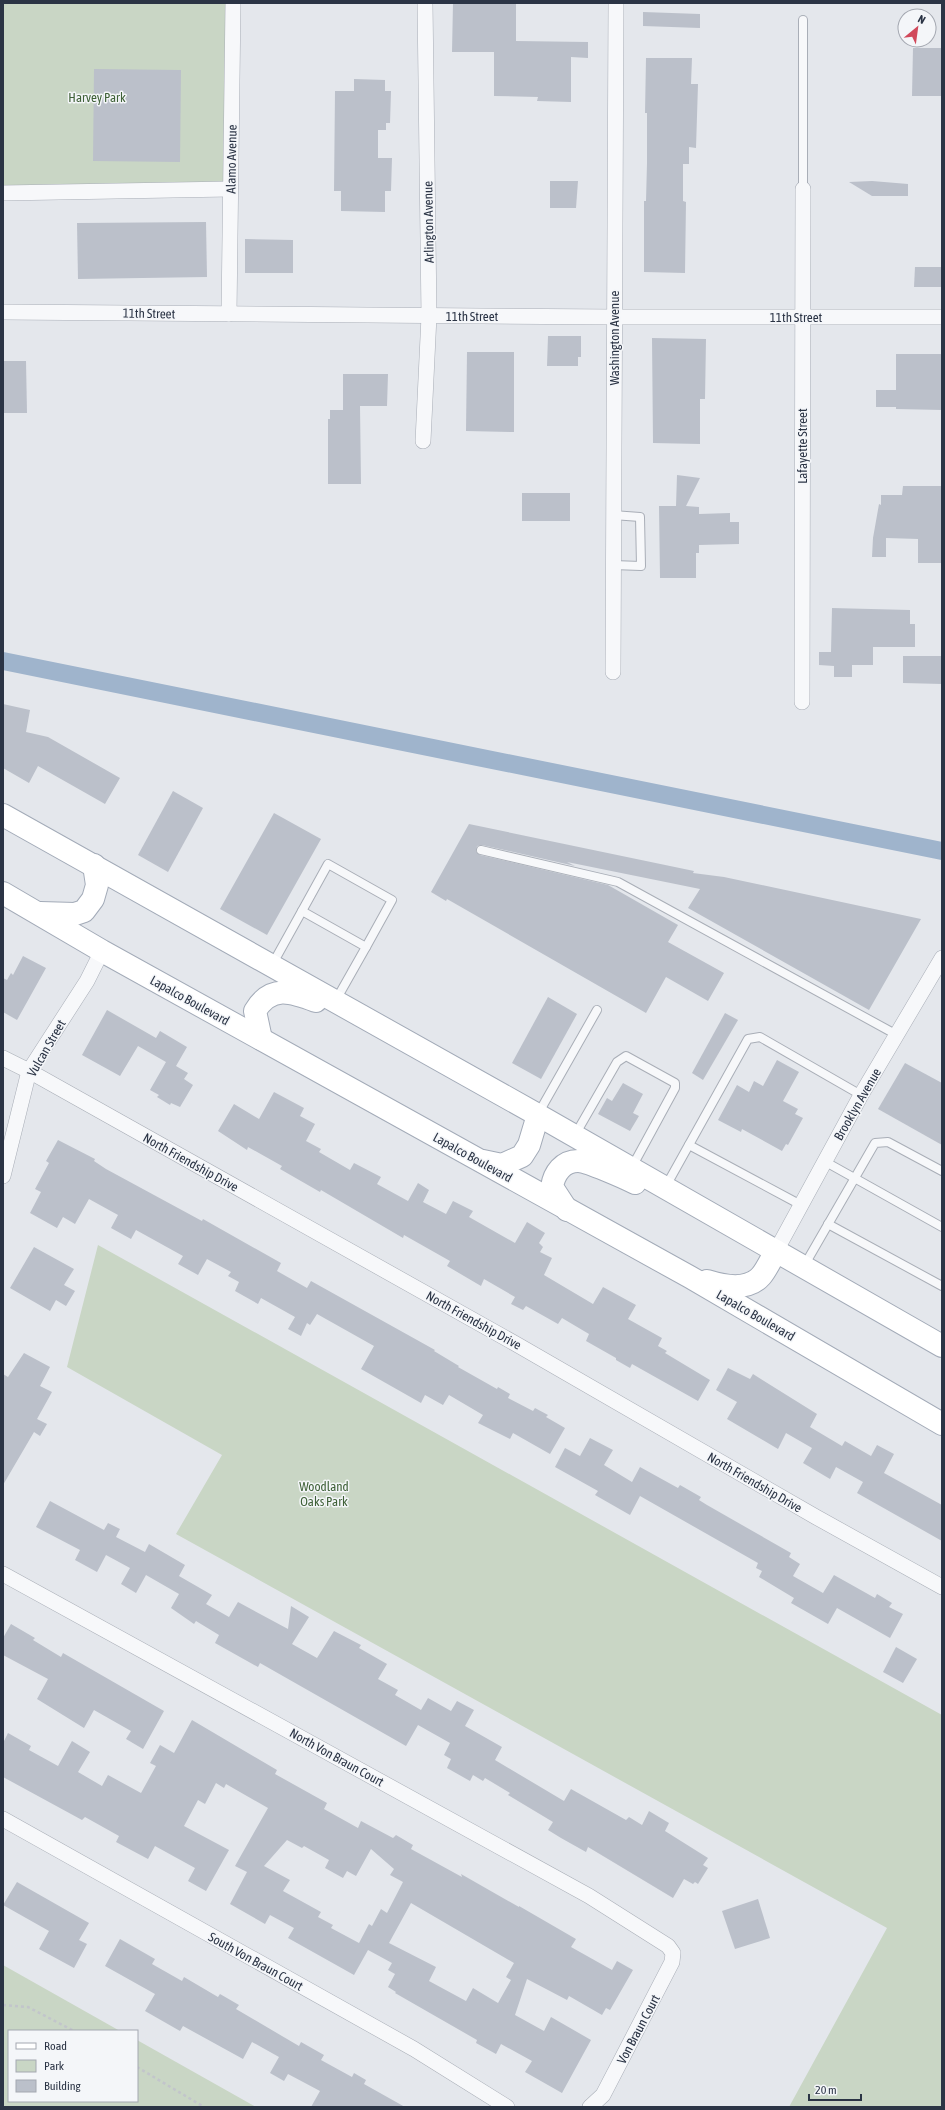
<svg xmlns="http://www.w3.org/2000/svg" width="945" height="2110" viewBox="0 0 945 2110" font-family="'Asap Condensed',sans-serif">
	<style>
		.green { fill: #c9d6c5 }
		.lines { fill: none; stroke-linecap: round; stroke-linejoin: round }
		.canal { stroke: #9fb4cc; stroke-width: 18 }
		.building { fill: #bbc0ca; fill-rule: evenodd }
		.service-casing { stroke: #a9aeb7; stroke-width: 10 }
		.minor-casing { stroke: #a9aeb7; stroke-width: 16 }
		.primary-casing { stroke: #a3abb8; stroke-width: 24 }
		.path { stroke: #c2c5cb; stroke-width: 2.5; stroke-dasharray: 3 3; stroke-linecap: butt }
		.service { stroke: #f7f8fa; stroke-width: 8 }
		.minor { stroke: #f7f8fa; stroke-width: 15 }
		.primary { stroke: #fff; stroke-width: 22 }
		.labels { text-anchor: middle; stroke-width: 3; stroke-linejoin: round; paint-order: stroke }
		.park-label { font-size: 13px; fill: #3f6138; stroke: #f4f6f9 }
		.street-label { font-size: 13px; fill: #2b3445; stroke: #f4f6f9 }
	</style>
	<rect width="100%" height="100%" fill="#e4e7ec"/>
	<g class="green">
		<path d="M3,3H233L230,189L3,193Z"/>
		<path d="M98,1245L942,1715V2107H789L887,1928L176,1534L222,1455L67,1367Z"/>
		<path d="M3,1965L120,2031H9V2101H137V2040L256,2107H3Z"/>
	</g>
	<g class="lines">
		<path class="canal" d="M3,661L942,851"/>
	</g>
	<g class="building">
		<path d="M453,3H516V41L588,42V58L571,57V102L537,101L538,97L494,96V52H452Z"/>
		<path d="M643,12L700,14V28L643,26Z"/>
		<path d="M913,48H942V96H912Z"/>
		<path d="M646,58H692L691,84H698L696,148L689,147V164H683V201L686,202L685,273L644,272V201H646L647,163V113H645Z"/>
		<path d="M94,69L181,70L180,162L93,161Z"/>
		<path d="M354,79L385,80V91H391L390,123H386V130H378V158H392L391,191H385V212L341,211V191H334L335,91H354Z"/>
		<path d="M550,181H578L576,208H550Z"/>
		<path d="M872,181L908,184V196H872L849,182Z"/>
		<path d="M206,222L207,277L78,279L77,223Z"/>
		<path d="M245,239L293,240V273H245Z"/>
		<path d="M915,267H942V287H914Z"/>
		<path d="M548,336H581V357H578V366H547Z"/>
		<path d="M652,338L706,339L705,399H700V444L653,443Z"/>
		<path d="M467,352H514V432L466,431Z"/>
		<path d="M896,354H942V410L896,409V407H876V390H896Z"/>
		<path d="M3,361H26L27,413H3Z"/>
		<path d="M343,374H388L387,406H360L361,484H328V419H330V410H343Z"/>
		<path d="M677,475L700,478L686,506L699,507V514L730,513V522H739V544L699,545V553H696V578H660L659,506H676Z"/>
		<path d="M903,486H942V563H918V539L886,538V557H872L873,538L879,504L881,505V495H902Z"/>
		<rect x="522" y="493" width="48" height="28"/>
		<path d="M832,608L910,610V624H915V647H873V665H852V677H834V666L819,665V652H831Z"/>
		<path d="M903,656H942V684L903,683Z"/>
		<path d="M3,704L30,710L26,732L48,737L120,778L105,804L38,766L29,783L3,768Z"/>
		<path d="M173,791L203,808L168,872L138,855Z"/>
		<path d="M274,813L321,839L267,935L220,909Z"/>
		<path d="M469,824L694,871L693,873L724,877L921,919L869,1010L688,908L700,889L567,862L575,866L482,845L477,846L476,851L480,855L608,885L678,925L668,942L724,973L708,1001L666,977L646,1013L447,899L446,901L431,892Z"/>
		<path d="M23,956L46,968L17,1020L3,1012V978L7,980L11,973L13,975Z"/>
		<path d="M548,997L577,1014L541,1079L512,1063Z"/>
		<path d="M107,1010L156,1038L160,1031L187,1047L176,1066L188,1073L184,1079L193,1085L180,1107L171,1103L170,1105L157,1097L159,1095L150,1090L166,1062L138,1046L120,1076L82,1055Z"/>
		<path d="M725,1013L738,1020L703,1080L692,1073Z"/>
		<path d="M777,1060L799,1072L783,1101L798,1109L795,1114L803,1118L788,1145L786,1144L782,1151L742,1129L741,1132L718,1120L737,1085L749,1092L754,1081L763,1086Z"/>
		<path d="M905,1063L942,1083V1145L878,1109Z"/>
		<path d="M623,1083L643,1094L633,1113L639,1116L630,1131L598,1114L607,1098L612,1101Z"/>
		<path d="M274,1092L304,1108L300,1116L315,1124L306,1141L321,1149L319,1152L350,1170L354,1163L381,1177L377,1184L408,1201L418,1183L429,1190L423,1202L446,1214L453,1201L473,1211L469,1217L515,1243L527,1222L545,1233L539,1243L543,1247L540,1252L552,1258L544,1275L593,1304L603,1287L636,1305L628,1319L662,1338L658,1346L667,1351L665,1353L710,1380L698,1401L632,1364L630,1368L616,1360V1358L586,1341L589,1334L562,1318L558,1324L526,1306L523,1310L511,1304L515,1297L484,1279L481,1286L447,1266L450,1261L404,1235L403,1238L321,1190L320,1192L280,1169L282,1166L248,1147L247,1150L218,1131L234,1104L259,1119Z"/>
		<path d="M58,1140L95,1159L94,1161L106,1169L202,1221L203,1219L281,1263L277,1271L307,1288L311,1281L435,1350L434,1351L459,1366L458,1367L497,1389L498,1387L510,1394L508,1398L533,1411L535,1408L548,1415L546,1417L565,1428L550,1454L513,1433L510,1439L478,1423L483,1415L449,1395L443,1405L425,1395L421,1403L361,1369L374,1346L317,1314L310,1325L307,1323L301,1336L288,1329L295,1317L261,1298L258,1304L235,1291L239,1282L228,1276L231,1272L207,1259L198,1275L178,1264L183,1256L136,1230L131,1239L111,1228L118,1215L89,1199L75,1224L63,1217L57,1228L30,1213L41,1192L35,1189L49,1163L46,1161Z"/>
		<path d="M34,1247L74,1269L64,1285L75,1291L66,1306L56,1300L50,1311L10,1288Z"/>
		<path d="M24,1353L50,1367L40,1386L52,1392L37,1419L47,1424L40,1436L34,1432L3,1485V1374L8,1377Z"/>
		<path d="M728,1368L750,1379L753,1374L817,1414L810,1427L842,1446L845,1441L871,1456L877,1445L894,1454L884,1473L942,1505V1541L857,1493L863,1482L836,1467L830,1479L803,1463L812,1448L786,1433L778,1449L727,1419L737,1402L716,1390Z"/>
		<path d="M590,1438L613,1450L604,1465L632,1482L640,1467L678,1488L680,1485L701,1497L699,1500L707,1505L791,1553L789,1557L800,1564L793,1576L823,1593L834,1575L875,1598L877,1594L892,1603L889,1607L903,1614L890,1638L837,1608L828,1624L791,1603L794,1598L759,1577L762,1571L756,1568L758,1563L640,1496L630,1515L595,1495L598,1491L555,1467L565,1448L580,1456Z"/>
		<path d="M50,1501L104,1530L108,1523L120,1529L116,1537L145,1552L149,1544L185,1565L179,1576L212,1595L206,1604L229,1617L238,1602L288,1629L291,1606L309,1617L292,1644L317,1658L334,1631L361,1645L359,1648L387,1664L378,1679L398,1690L395,1695L421,1710L428,1698L451,1711L457,1701L474,1710L465,1726L502,1747L495,1760L564,1801L571,1789L626,1820L629,1817L642,1825L649,1811L669,1823L665,1831L708,1858L703,1865L708,1868L698,1884L695,1882L693,1884L684,1879L673,1898L588,1847L586,1852L561,1838L548,1830L553,1822L508,1795L510,1793L485,1778L483,1781L473,1775L470,1781L447,1768L451,1759L444,1755L450,1743L418,1725L406,1746L260,1663L258,1667L215,1643L219,1635L196,1621L194,1624L171,1608L179,1594L146,1575L136,1593L121,1584L130,1568L106,1555L97,1572L75,1560L80,1550L36,1527Z"/>
		<path d="M11,1624L35,1638L33,1640L61,1657L63,1653L164,1711L143,1749L126,1739L131,1731L94,1710L84,1728L37,1699L48,1679L3,1655V1638Z"/>
		<path d="M896,1647L917,1659L903,1683L883,1672Z"/>
		<path d="M192,1720L277,1770L275,1774L327,1803L324,1809L358,1828L361,1821L393,1838L396,1835L413,1845L411,1849L462,1877L461,1874L519,1907V1906L576,1939L571,1947L612,1970L617,1961L633,1970L610,2010L606,2008L602,2015L569,1996L567,2000L527,1979L515,2015L544,2031L551,2017L591,2040L562,2093L525,2072L532,2061L501,2044L496,2054L476,2043L477,2040L395,1993L396,1992L388,1987L395,1974L388,1970L392,1963L368,1950L354,1975L288,1938L294,1928L270,1915L265,1924L230,1904L247,1872L235,1866L268,1808L226,1784L224,1788L216,1783L205,1804L198,1800L184,1826L229,1850L206,1891L188,1881L195,1868L155,1846L148,1859L116,1842L119,1836L85,1817L82,1820L3,1777V1743L8,1733L31,1746L29,1750L58,1766L72,1741L90,1752L78,1772L102,1786L108,1775L141,1793L156,1766L150,1763L160,1745L174,1753ZM287,1840L302,1848L304,1846L329,1860L325,1868L343,1878L347,1871L356,1876L371,1849L394,1869L390,1875L403,1882L387,1913L381,1909L372,1926L369,1924L359,1943L331,1928L333,1925L318,1917L321,1912L283,1891L290,1880L264,1866ZM411,1903L514,1963L506,1977L511,1980L498,2003L473,1988L466,2001L429,1981L436,1967L389,1943Z"/>
		<path d="M17,1882L89,1923L79,1940L87,1944L74,1968L39,1949L49,1931L3,1905Z"/>
		<path d="M758,1899L770,1938L735,1949L722,1911Z"/>
		<path d="M120,1939L155,1959L152,1964L182,1981L184,1977L218,1997L220,1994L239,2005L236,2009L299,2046L301,2042L324,2055L321,2060L352,2077L354,2073L366,2080L364,2084L405,2107H311L320,2091L288,2074L284,2081L270,2073L279,2057L252,2042L243,2059L183,2026L180,2031L145,2011L155,1994L105,1966Z"/>
	</g>
	<g class="lines">
		<defs>
			<g id="service">
				<path d="M803,189V20"/>
				<path d="M613,565L641,566L640,517L613,515"/>
				<path d="M481,850L618,882L897,1035"/>
				<path d="M302,911L328,864L392,900L366,947"/>
				<path d="M272,965L302,911L366,947L336,1000"/>
				<path d="M538,1114L597,1010"/>
				<path d="M575,1135L617,1062L626,1056L675,1083V1088L632,1167"/>
				<path d="M689,1145L801,1205"/>
				<path d="M824,1161L942,1227"/>
				<path d="M666,1186L748,1039L760,1037L861,1095"/>
				<path d="M828,1224L942,1286"/>
				<path d="M804,1266L875,1143L888,1142L942,1171"/>
			</g>
			<g id="minor">
				<path d="M3,193L230,189"/>
				<path d="M3,312L615,317H942"/>
				<path d="M229,314L233,3"/>
				<path d="M423,441L429,316L425,3"/>
				<path d="M613,672L616,3"/>
				<path d="M802,702L803,189"/>
				<path d="M3,1058L29,1071L516,1344L816,1517L942,1587"/>
				<path d="M3,1176L29,1071L87,981L102,951"/>
				<path d="M776,1251L861,1095L942,958"/>
				<path d="M3,1574L589,1896L668,1946L673,1953L672,1962L603,2095L590,2107"/>
				<path d="M3,1819L414,2049L507,2107"/>
			</g>
			<g id="primary">
				<path d="M3,815L538,1115L942,1346"/>
				<path d="M3,893L102,951L690,1277L942,1424"/>
				<path d="M40,913L75,914L84,911L93,899L97,885L94,865"/>
				<path d="M261,1039L255,1011C271,984 292,992 316,1001"/>
				<path d="M483,1161L502,1165L522,1156L529,1145L538,1115"/>
				<path d="M567,1210L552,1187C554,1173 563,1161 578,1161C587,1161 625,1178 635,1183"/>
				<path d="M707,1281C723,1286 748,1291 761,1276C767,1269 771,1259 776,1251"/>
			</g>
		</defs>
		<use href="#service" class="service-casing"/>
		<use href="#minor" class="minor-casing"/>
		<use href="#primary" class="primary-casing"/>
		<g class="path">
			<path d="M3,2005L28,2007L74,2031"/>
			<path d="M137,2067L204,2107"/>
		</g>
		<use href="#service" class="service"/>
		<use href="#minor" class="minor"/>
		<use href="#primary" class="primary"/>
	</g>
	<g class="labels">
		<g class="park-label">
			<text x="97" y="102">Harvey Park</text>
			<text x="324" y="1491">Woodland<tspan x="324" dy="15">Oaks Park</tspan></text>
		</g>
		<g class="street-label">
			<text transform="translate(231 159) rotate(-89)" y="5">Alamo Avenue</text>
			<text transform="translate(428 222) rotate(-91)" y="5">Arlington Avenue</text>
			<text transform="translate(149 313) rotate(1)" y="5">11th Street</text>
			<text x="472" y="321">11th Street</text>
			<text x="796" y="322">11th Street</text>
			<text transform="translate(614 338) rotate(-90)" y="5">Washington Avenue</text>
			<text transform="translate(802 446) rotate(-90)" y="5">Lafayette Street</text>
			<text transform="translate(190 1000) rotate(29)" y="5">Lapalco Boulevard</text>
			<text transform="translate(46 1048) rotate(-60)" y="5">Vulcan Street</text>
			<text transform="translate(857 1104) rotate(-60)" y="5">Brooklyn Avenue</text>
			<text transform="translate(473 1157) rotate(29)" y="5">Lapalco Boulevard</text>
			<text transform="translate(191 1162) rotate(29)" y="5">North Friendship Drive</text>
			<text transform="translate(756 1315) rotate(30)" y="5">Lapalco Boulevard</text>
			<text transform="translate(474 1320) rotate(29)" y="5">North Friendship Drive</text>
			<text transform="translate(755 1482) rotate(30)" y="5">North Friendship Drive</text>
			<text transform="translate(337 1757) rotate(29)" y="5">North Von Braun Court</text>
			<text transform="translate(256 1961) rotate(29)" y="5">South Von Braun Court</text>
			<text transform="translate(638 2029) rotate(-62)" y="5">Von Braun Court</text>
		</g>
	</g>
	<rect width="945" height="2110" fill="none" stroke="#2b3445" stroke-width="8"/>
	<rect x="8" y="2030" width="130" height="72" fill="#f4f6f9" stroke="#a4a8b1"/>
	<rect x="16" y="2043" width="20" height="6" fill="#ffffff" stroke="#a4a8b1"/>
	<text x="44" y="2050" font-size="12" fill="#2b3445">Road</text>
	<rect x="16" y="2060" width="20" height="12" fill="#c9d6c5" stroke="#a4a8b1"/>
	<text x="44" y="2070" font-size="12" fill="#2b3445">Park</text>
	<rect x="16" y="2080" width="20" height="12" fill="#bbc0ca" stroke="#a4a8b1"/>
	<text x="44" y="2090" font-size="12" fill="#2b3445">Building</text>
	<g transform="translate(917 28) rotate(29)"><circle r="19" fill="#f4f6f9" stroke="#a4a8b1"/>
	<path d="M0-3L7 15L0 10L-7 15Z" fill="#d1495b"/>
	<text y="-6" font-size="11" font-weight="bold" text-anchor="middle" fill="#2b3445">N</text>
	</g>
	<path d="M809 2094v6h52v-6" fill="none" stroke="#2b3445" stroke-width="2"/>
	<text x="815" y="2094" font-size="12" fill="#2b3445" stroke="#f4f6f9" stroke-width="3" paint-order="stroke">20 m</text>
</svg>
